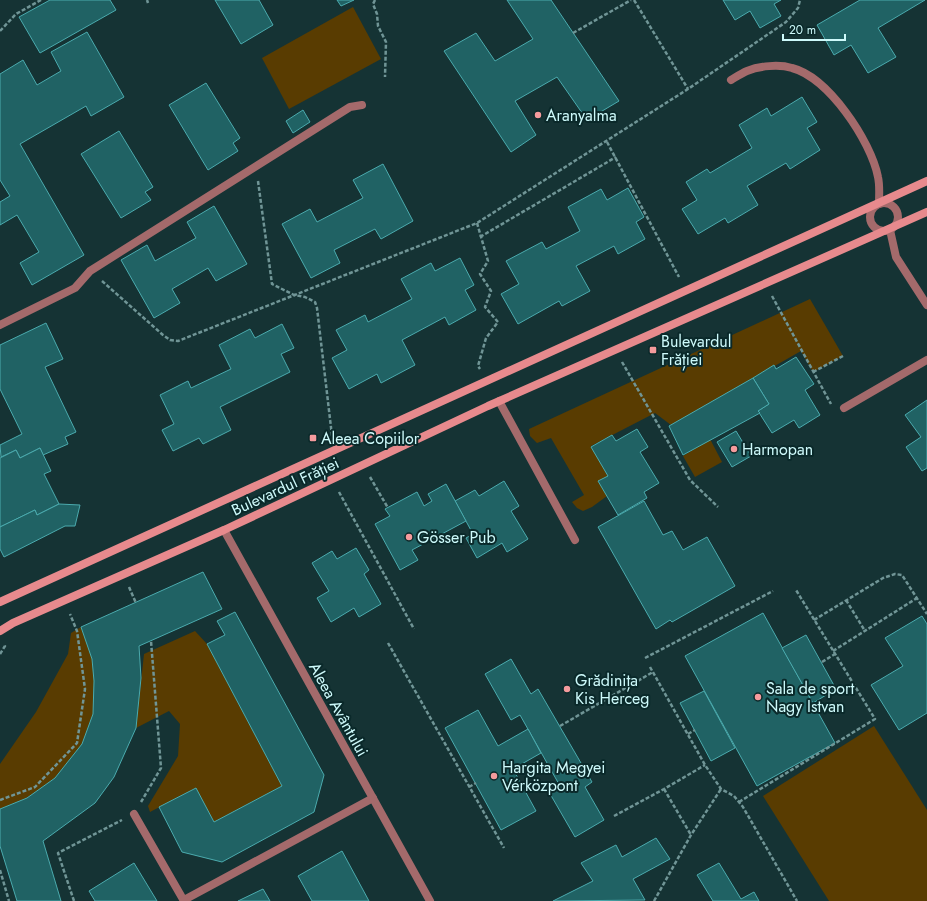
<svg xmlns="http://www.w3.org/2000/svg" width="927" height="901" viewBox="0 0 927 901" font-family="Jost,sans-serif">
	<style>
		.green { fill: #593c01 }
		.building { fill: #206264; stroke: #4babae }
		.lines { fill: none; stroke-linecap: round; stroke-linejoin: round }
		.path { stroke: #709596; stroke-width: 2.5; stroke-dasharray: 4 2; stroke-linecap: butt }
		.lane { stroke: #a46a6b; stroke-width: 8 }
		.street { stroke: #a46a6b; stroke-width: 8 }
		.secondary { stroke: #e78a8d; stroke-width: 8 }
		.poi-dot { fill: #f59b9d; stroke: #0a292a; stroke-width: 1.5 }
		.labels { text-anchor: middle; stroke-width: 4; stroke-linejoin: round; paint-order: stroke }
		.poi-label { font-size: 16px; fill: #cefafb; stroke: #0a292a; text-anchor: start }
		.street-label { font-size: 16px; fill: #cefafb; stroke: #0a292a }
	</style>
	<rect width="100%" height="100%" fill="#153334"/>
	<g class="green">
		<path d="M353,7L381,59L289,109L262,58Z"/>
		<path d="M810,299L843,356L813,372L801,351L671,425L655,413L591,446L608,476L599,481L607,496L592,507L583,511L577,508L572,502L584,495L551,438L537,443L530,436L529,429Z"/>
		<path d="M710,439L722,462L695,477L683,456Z"/>
		<path d="M81,627L92,659L94,681L93,714L82,744L55,778L27,798L0,809V764L36,712L68,654L71,633Z"/>
		<path d="M195,631L207,644L282,786L214,822L194,789L150,812L148,806L178,756L180,724L169,711L136,728L144,654Z"/>
		<path d="M874,726L927,810V901H829L763,796Z"/>
	</g>
	<g class="building">
		<path d="M50,0H110L116,10L40,53L19,17Z"/>
		<path d="M215,0H259L273,25L241,44Z"/>
		<path d="M337,0H354L341,6Z"/>
		<path d="M507,0H551L619,101L587,120L557,77L515,101L536,135L511,152L444,51L476,33L495,61L533,39Z"/>
		<path d="M723,0H781L774,4L781,16L760,28L750,11L735,20Z"/>
		<path d="M860,0H925L878,28L896,57L868,73L851,45L834,55L817,25Z"/>
		<path d="M87,32L124,97L91,116L86,106L20,144L84,255L32,285L20,263L39,252L17,215L0,225V202L10,196L0,180V74L23,60L37,85L61,71L51,52Z"/>
		<path d="M206,83L240,138L233,143L238,151L208,170L169,105Z"/>
		<path d="M802,97L817,122L807,128L820,150L790,169L786,163L747,186L758,205L728,223L725,218L698,234L682,209L697,200L686,182L707,169L710,173L752,148L739,125L767,108L771,116Z"/>
		<path d="M303,110L310,122L293,133L286,121Z"/>
		<path d="M119,131L153,187L145,192L151,200L121,218L81,154Z"/>
		<path d="M383,164L413,221L381,239L375,229L334,250L340,263L311,278L282,224L310,209L317,222L363,198L353,180Z"/>
		<path d="M628,188L644,217L636,222L645,239L618,254L614,246L576,266L590,291L562,306L559,301L518,324L501,294L519,284L506,261L542,242L546,249L580,231L568,207L601,189L607,200Z"/>
		<path d="M214,206L247,264L216,281L208,268L172,289L180,303L154,318L121,260L147,245L155,261L196,238L187,222Z"/>
		<path d="M460,258L474,285L465,290L476,310L449,325L445,317L402,340L415,365L381,383L377,374L349,389L332,358L347,350L336,330L365,315L368,322L412,299L401,279L431,263L435,271Z"/>
		<path d="M46,323L63,359L45,367L76,432L65,437L68,444L43,455L40,448L20,458L16,450L1,457L0,445L22,434L0,389V345Z"/>
		<path d="M282,324L294,348L281,354L290,372L220,407L231,430L203,444L199,438L173,451L162,430L174,424L160,395L188,381L191,388L231,369L219,345L250,329L255,338Z"/>
		<path d="M796,357L814,384L805,390L820,415L799,428L794,420L772,433L758,411L769,404L753,378L774,365L776,369Z"/>
		<path d="M753,378L769,404L758,411L760,413L683,455L669,426Z"/>
		<path d="M927,400V468L922,471L906,447L921,437L905,415Z"/>
		<path d="M637,429L648,447L640,452L659,483L644,492L647,498L618,515L598,481L608,476L591,447L612,435L616,441Z"/>
		<path d="M736,431L751,456L732,467L717,442Z"/>
		<path d="M40,448L51,471L44,474L59,504L37,515L35,510L0,527V458L16,450L20,458Z"/>
		<path d="M504,481L519,506L511,511L528,539L507,552L502,543L477,558L466,538L473,534L455,501L475,490L479,496Z"/>
		<path d="M446,484L466,521L412,550L418,560L400,570L375,524L390,516L385,509L417,492L424,506L432,501L428,494Z"/>
		<path d="M644,501L663,535L672,531L683,550L707,537L735,586L672,622L670,620L656,629L598,527Z"/>
		<path d="M59,504L80,505L75,526H65L4,557L0,549V527L35,510L37,515Z"/>
		<path d="M356,548L369,570L364,574L381,604L359,617L354,608L331,622L317,598L329,591L312,563L332,551L337,559Z"/>
		<path d="M203,572L222,609L139,646L141,678L136,728L114,777L95,803L43,841L61,901H17L0,846V809L27,798L55,778L82,744L93,714L94,681L92,659L81,627Z"/>
		<path d="M235,612L324,775L314,812L222,862L182,852L159,807L196,788L214,822L282,786L207,644L225,635L217,621Z"/>
		<path d="M763,613L835,743L757,786L685,656Z"/>
		<path d="M922,616L927,624V713L899,730L871,685L903,666L885,638Z"/>
		<path d="M806,635L836,689L813,703L782,648Z"/>
		<path d="M511,659L531,694L538,689L592,782L585,787L604,820L575,837L549,792L560,786L520,715L511,720L485,674Z"/>
		<path d="M704,691L735,748L711,761L680,703Z"/>
		<path d="M478,710L498,746L528,729L541,753L513,769L536,811L501,830L445,728Z"/>
		<path d="M656,838L670,859L633,879L645,900L553,901L593,881L581,863L616,845L622,857Z"/>
		<path d="M342,851L369,901H312L298,876Z"/>
		<path d="M134,863L157,901H95L89,891Z"/>
		<path d="M719,863L741,899L754,892L759,901H713L697,875Z"/>
		<path d="M263,889L270,901H238Z"/>
	</g>
	<g class="lines">
		<g class="path">
			<path d="M147,0L148,3"/>
			<path d="M375,0L373,4L377,14L378,26L386,42L385,77"/>
			<path d="M634,0L688,89"/>
			<path d="M0,31L16,14L41,0"/>
			<path d="M573,33L631,0"/>
			<path d="M607,142L679,277"/>
			<path d="M258,181L272,284L294,295L305,297L315,302L317,308L332,436"/>
			<path d="M477,223L488,261L480,274L491,291L485,307L498,322L486,338L478,366L480,369"/>
			<path d="M480,237L616,157"/>
			<path d="M102,281L163,335L170,340L178,341L477,223L688,89L786,22L798,8L800,0"/>
			<path d="M772,296L831,404"/>
			<path d="M622,362L690,480L718,507"/>
			<path d="M813,372L843,356"/>
			<path d="M370,477L388,508"/>
			<path d="M339,492L414,629"/>
			<path d="M129,587L136,603"/>
			<path d="M846,600L865,631"/>
			<path d="M814,620L883,578L895,574L902,575L927,614"/>
			<path d="M388,643L504,848"/>
			<path d="M833,651L917,598"/>
			<path d="M0,654L5,646L4,644"/>
			<path d="M645,658L773,591"/>
			<path d="M822,662L835,654"/>
			<path d="M650,667L705,765L721,789L734,796L743,807L797,901"/>
			<path d="M560,726L653,672"/>
			<path d="M688,734L695,730"/>
			<path d="M469,787L476,783"/>
			<path d="M664,789L691,835"/>
			<path d="M0,800L35,787L77,743L85,689L77,631L70,614"/>
			<path d="M141,802L161,768L151,641"/>
			<path d="M739,802L875,719L796,590"/>
			<path d="M614,816L664,789L705,765"/>
			<path d="M0,870L9,901"/>
			<path d="M74,901L58,853L122,820"/>
			<path d="M654,901L691,835L721,789"/>
		</g>
		<g class="lane">
			<path d="M844,408L927,360"/>
			<path d="M134,814L184,901"/>
			<path d="M184,900L373,798"/>
		</g>
		<g class="street">
			<path d="M731,80C736,77 742,73 747,71C759,66 779,64 792,68C828,77 871,141 878,177C880,186 879,194 879,204"/>
			<circle cx="884" cy="217" r="14"/>
			<path d="M890,230L896,257L927,305"/>
			<path d="M0,325L75,288L90,271L350,107L362,105"/>
			<path d="M499,401L575,540"/>
			<path d="M224,530L430,901"/>
		</g>
		<g class="secondary">
			<path d="M0,602L927,181"/>
			<path d="M0,631L13,623L224,530L488,406L927,212"/>
		</g>
	</g>
	<g class="poi-dot">
		<circle cx="538" cy="115" r="4"/>
		<rect x="649" y="346" width="8" height="8" rx="2"/>
		<rect x="309" y="434" width="8" height="8" rx="2"/>
		<circle cx="734" cy="449" r="4"/>
		<circle cx="409" cy="537" r="4"/>
		<circle cx="567" cy="689" r="4"/>
		<circle cx="758" cy="697" r="4"/>
		<circle cx="494" cy="776" r="4"/>
	</g>
	<g class="labels">
		<g class="poi-label">
			<text x="546" y="121">Aranyalma</text>
			<text x="661" y="347">Bulevardul<tspan x="661" dy="18">Frăției</tspan></text>
			<text x="321" y="444">Aleea Copiilor</text>
			<text x="742" y="455">Harmopan</text>
			<text x="417" y="543">Gösser Pub</text>
			<text x="575" y="686">Grădinița<tspan x="575" dy="18">Kis Herceg</tspan></text>
			<text x="766" y="694">Sala de sport<tspan x="766" dy="18">Nagy Istvan</tspan></text>
			<text x="502" y="773">Hargita Megyei<tspan x="502" dy="18">Vérközpont</tspan></text>
		</g>
		<g class="street-label">
			<text transform="translate(285 486) rotate(-25)" y="6">Bulevardul Frăției</text>
			<text transform="translate(339 709) rotate(61)" y="6">Aleea Avântului</text>
		</g>
	</g>
	<path d="M783 34v6h62v-6" fill="none" stroke="#cefafb" stroke-width="2"/>
	<text x="789" y="34" font-size="12" fill="#cefafb" stroke="#0a292a" stroke-width="3" paint-order="stroke">20 m</text>
</svg>
